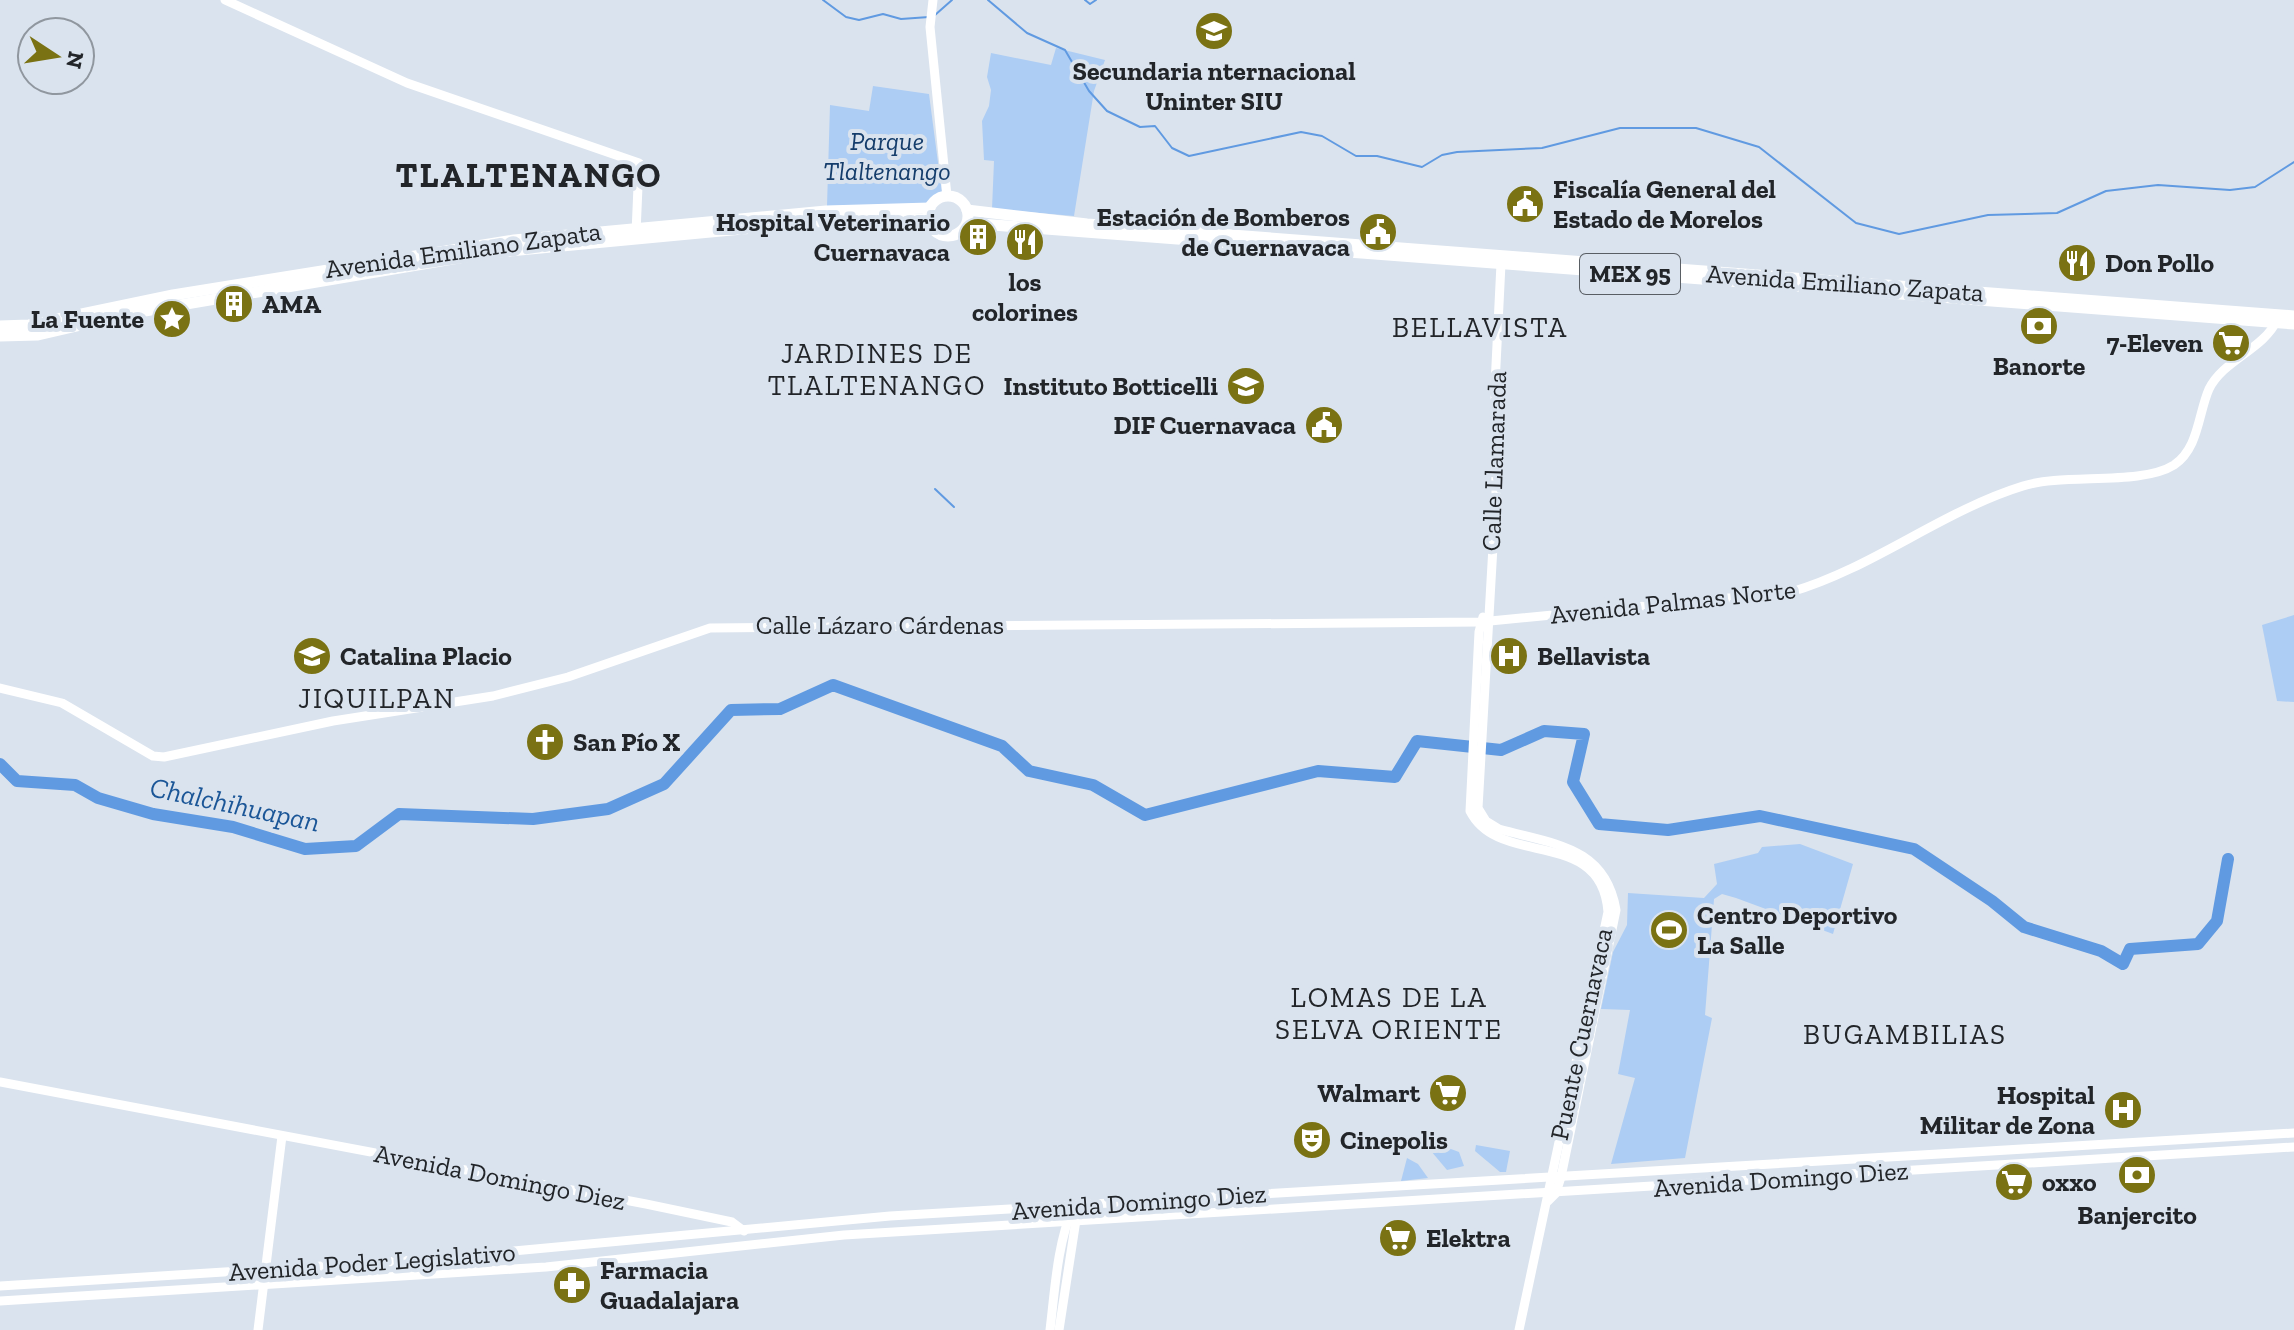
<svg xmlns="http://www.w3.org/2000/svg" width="2294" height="1330" viewBox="0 0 2294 1330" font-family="'Zilla Slab',serif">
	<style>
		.green { fill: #adcdf4 }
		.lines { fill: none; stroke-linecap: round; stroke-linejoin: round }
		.stream { stroke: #609ae1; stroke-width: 2 }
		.river { stroke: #609ae1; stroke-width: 12 }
		.secondary { stroke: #fff; stroke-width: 9 }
		.primary { stroke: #fff; stroke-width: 11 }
		.labels { text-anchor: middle; stroke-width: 8; stroke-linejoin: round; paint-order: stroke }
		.shield { fill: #dae3ee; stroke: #595e64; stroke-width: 2 }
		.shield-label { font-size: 24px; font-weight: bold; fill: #222529 }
		.poi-label { font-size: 26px; font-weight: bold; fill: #222529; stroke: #dae3ee; text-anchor: start }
		.park-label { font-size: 26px; font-style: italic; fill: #153d6b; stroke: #dae3ee }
		.street-label { font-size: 26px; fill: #222529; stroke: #dae3ee }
		.neighbourhood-label { font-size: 28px; letter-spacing: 2px; fill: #222529; stroke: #dae3ee }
		.water-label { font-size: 28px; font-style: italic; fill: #1b5697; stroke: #dae3ee }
		.district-label { font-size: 34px; font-weight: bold; letter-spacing: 2px; fill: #222529; stroke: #dae3ee }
	</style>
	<rect width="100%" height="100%" fill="#dae3ee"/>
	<g class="green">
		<path d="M1056,48L1105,60L1094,91L1074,216L992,209L994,161L984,160L982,121L989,106L991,90L987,77L991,53L1051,65Z"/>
		<path d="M873,86L929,94L942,193L928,204L827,206L830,105L869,111Z"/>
		<path d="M2294,615V702L2277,701L2262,625Z"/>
		<path d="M1800,844L1853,864L1833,934L1736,898L1722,894L1714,899L1705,1015L1712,1018L1685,1158L1611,1164L1635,1078L1618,1074L1630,1010L1601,1009L1613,952L1627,925L1628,893L1704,898L1717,884L1714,864L1758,853L1762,847Z"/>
		<path d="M1432,1142L1459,1152L1464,1166L1447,1170L1426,1145Z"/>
		<path d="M1476,1145L1510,1151L1506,1172H1500L1475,1151Z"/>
		<path d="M1407,1158L1418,1164L1428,1178L1401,1181Z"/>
	</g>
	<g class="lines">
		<g class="stream">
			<path d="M823,0L846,17L859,20L883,14L901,19L929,17"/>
			<path d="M988,0L1027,33L1065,50L1089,91L1107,111L1140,127L1155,126L1172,148L1189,156L1301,132L1322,136L1356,156H1377L1422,167L1442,155L1457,152L1542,148L1620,128H1696L1759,147L1856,223L1899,234L1988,215L2057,213L2106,191L2158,185L2230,190L2255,187L2294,162"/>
			<path d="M1085,0L1090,4L1096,0"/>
			<path d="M935,15L952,0"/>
			<path d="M935,489L954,507"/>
		</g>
		<path class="river" d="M0,764L17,781L75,785L98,798L153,814L233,827L305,849L356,846L399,814L533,819L608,809L664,784L731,710L780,709L833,685L1002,746L1029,771L1093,785L1145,815L1318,771L1395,777L1417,741L1501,750L1544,731L1584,734L1573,782L1599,824L1668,830L1760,816L1914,849L1992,901L2024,927L2101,951L2123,964L2130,949L2198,944L2217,921L2228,859"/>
		<g class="secondary">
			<path d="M225,0L407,83L639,163L636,233"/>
			<path d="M933,0L930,27L947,196"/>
			<path d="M1501,264L1495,385L1496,494L1478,808L1486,821L1499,829C1553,844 1605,846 1616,910L1561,1177L1556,1193L1548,1201"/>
			<path d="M1483,617L1479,632L1470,811C1499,869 1602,826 1608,912L1519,1330"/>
			<path d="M0,688L62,703L153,756L164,757L333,721L493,696L568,677L710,628L1480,622L1791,592C1873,568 1942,511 2023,486C2064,473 2141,486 2174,465C2199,448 2198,414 2209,389C2223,360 2264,349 2277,320"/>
			<path d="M0,1082L646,1204L732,1222L744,1231"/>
			<path d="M0,1286L417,1260L890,1216L2294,1133"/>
			<path d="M0,1301L546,1267L844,1235L2294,1147"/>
			<path d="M258,1330L282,1136"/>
			<path d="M1050,1330C1055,1289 1057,1245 1073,1207"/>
			<path d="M1059,1330L1078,1207"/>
		</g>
		<g class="primary">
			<circle cx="948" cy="216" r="20"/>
			<path d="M967,210L1087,224L2294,316"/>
			<path d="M967,223L2294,324"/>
			<path d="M0,326L29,325L173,295L514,240L826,211L930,208"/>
			<path d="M0,336L38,335L133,313L488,253L826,221L929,219"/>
		</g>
	</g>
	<defs>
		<symbol id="school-disc" viewBox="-11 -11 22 22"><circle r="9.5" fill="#7a7213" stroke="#dae3ee"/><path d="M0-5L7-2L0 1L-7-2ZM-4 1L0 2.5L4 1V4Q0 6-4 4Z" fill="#fff"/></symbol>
		<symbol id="civic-disc" viewBox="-11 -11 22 22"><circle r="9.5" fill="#7a7213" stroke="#dae3ee"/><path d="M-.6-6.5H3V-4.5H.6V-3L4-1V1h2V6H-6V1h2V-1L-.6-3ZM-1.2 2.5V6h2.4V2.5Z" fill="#fff"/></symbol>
		<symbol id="building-disc" viewBox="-11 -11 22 22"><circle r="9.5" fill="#7a7213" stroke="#dae3ee"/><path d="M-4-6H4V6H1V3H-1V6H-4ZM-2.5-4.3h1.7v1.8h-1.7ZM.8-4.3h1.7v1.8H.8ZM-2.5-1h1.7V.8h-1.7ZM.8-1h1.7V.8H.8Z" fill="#fff"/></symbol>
		<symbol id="restaurant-disc" viewBox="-11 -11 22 22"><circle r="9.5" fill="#7a7213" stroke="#dae3ee"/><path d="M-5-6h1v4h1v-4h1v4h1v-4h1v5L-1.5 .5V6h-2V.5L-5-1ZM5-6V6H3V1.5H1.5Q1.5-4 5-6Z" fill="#fff"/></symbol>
		<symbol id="sight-disc" viewBox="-11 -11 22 22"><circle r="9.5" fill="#7a7213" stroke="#dae3ee"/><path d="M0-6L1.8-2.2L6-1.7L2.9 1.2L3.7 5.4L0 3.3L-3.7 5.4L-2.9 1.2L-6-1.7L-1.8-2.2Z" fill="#fff"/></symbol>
		<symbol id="bank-disc" viewBox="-11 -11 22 22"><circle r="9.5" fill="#7a7213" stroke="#dae3ee"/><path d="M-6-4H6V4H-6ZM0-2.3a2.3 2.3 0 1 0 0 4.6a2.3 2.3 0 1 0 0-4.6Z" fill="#fff"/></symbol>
		<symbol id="supermarket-disc" viewBox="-11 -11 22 22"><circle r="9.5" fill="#7a7213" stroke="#dae3ee"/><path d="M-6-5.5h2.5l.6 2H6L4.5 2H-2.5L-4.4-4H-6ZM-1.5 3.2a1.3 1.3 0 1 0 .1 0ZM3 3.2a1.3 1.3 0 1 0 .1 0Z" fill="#fff"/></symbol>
		<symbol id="hospital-disc" viewBox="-11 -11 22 22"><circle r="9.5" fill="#7a7213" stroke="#dae3ee"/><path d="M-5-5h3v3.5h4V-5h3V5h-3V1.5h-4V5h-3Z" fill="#fff"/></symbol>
		<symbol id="church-disc" viewBox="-11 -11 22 22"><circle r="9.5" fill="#7a7213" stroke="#dae3ee"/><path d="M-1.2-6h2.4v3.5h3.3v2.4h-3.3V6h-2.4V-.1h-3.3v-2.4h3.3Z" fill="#fff"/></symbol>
		<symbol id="stadium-disc" viewBox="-11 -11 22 22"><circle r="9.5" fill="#7a7213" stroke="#dae3ee"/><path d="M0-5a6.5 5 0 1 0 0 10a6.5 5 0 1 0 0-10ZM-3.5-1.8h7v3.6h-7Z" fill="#fff"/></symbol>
		<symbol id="theatre-disc" viewBox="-11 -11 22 22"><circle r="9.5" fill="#7a7213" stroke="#dae3ee"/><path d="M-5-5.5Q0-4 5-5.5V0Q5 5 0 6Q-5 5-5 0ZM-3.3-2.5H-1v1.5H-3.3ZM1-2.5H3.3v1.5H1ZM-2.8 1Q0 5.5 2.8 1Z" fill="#fff"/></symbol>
		<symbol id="pharmacy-disc" viewBox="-11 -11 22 22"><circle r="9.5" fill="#7a7213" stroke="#dae3ee"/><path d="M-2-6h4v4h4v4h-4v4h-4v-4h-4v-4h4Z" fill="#fff"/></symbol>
	</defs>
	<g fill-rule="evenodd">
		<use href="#school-disc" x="1192" y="9" width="44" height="44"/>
		<use href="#civic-disc" x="1503" y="182" width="44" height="44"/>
		<use href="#civic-disc" x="1356" y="210" width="44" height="44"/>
		<use href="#building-disc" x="956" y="215" width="44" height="44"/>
		<use href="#restaurant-disc" x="1003" y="220" width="44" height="44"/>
		<use href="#restaurant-disc" x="2055" y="241" width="44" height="44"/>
		<use href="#building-disc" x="212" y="282" width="44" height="44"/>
		<use href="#sight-disc" x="150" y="297" width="44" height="44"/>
		<use href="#bank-disc" x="2017" y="304" width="44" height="44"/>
		<use href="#supermarket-disc" x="2209" y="321" width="44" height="44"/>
		<use href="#school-disc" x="1224" y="364" width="44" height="44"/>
		<use href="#civic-disc" x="1302" y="403" width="44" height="44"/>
		<use href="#school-disc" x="290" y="634" width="44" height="44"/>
		<use href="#hospital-disc" x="1487" y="634" width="44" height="44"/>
		<use href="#church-disc" x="523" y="720" width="44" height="44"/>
		<use href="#stadium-disc" x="1647" y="908" width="44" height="44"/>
		<use href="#supermarket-disc" x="1426" y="1071" width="44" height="44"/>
		<use href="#hospital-disc" x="2101" y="1088" width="44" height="44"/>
		<use href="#theatre-disc" x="1290" y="1118" width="44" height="44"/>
		<use href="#bank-disc" x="2115" y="1153" width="44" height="44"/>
		<use href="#supermarket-disc" x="1992" y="1160" width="44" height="44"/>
		<use href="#supermarket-disc" x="1376" y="1216" width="44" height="44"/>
		<use href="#pharmacy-disc" x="550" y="1263" width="44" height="44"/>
	</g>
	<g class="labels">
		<rect class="shield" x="1580" y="254" width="100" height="40" rx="6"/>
		<g class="shield-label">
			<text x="1630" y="282">MEX 95</text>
		</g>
		<g class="poi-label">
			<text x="1214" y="80" text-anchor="middle">Secundaria nternacional<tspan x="1214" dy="30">Uninter SIU</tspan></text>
			<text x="1553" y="198">Fiscalía General del<tspan x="1553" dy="30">Estado de Morelos</tspan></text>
			<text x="1350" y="226" text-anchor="end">Estación de Bomberos<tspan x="1350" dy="30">de Cuernavaca</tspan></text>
			<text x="950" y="231" text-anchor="end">Hospital Veterinario<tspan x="950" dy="30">Cuernavaca</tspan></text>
			<text x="2105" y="272">Don Pollo</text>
			<text x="1025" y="291" text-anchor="middle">los<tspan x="1025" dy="30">colorines</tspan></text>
			<text x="262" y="313">AMA</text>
			<text x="144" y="328" text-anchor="end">La Fuente</text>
			<text x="2203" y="352" text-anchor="end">7-Eleven</text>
			<text x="2039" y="375" text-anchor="middle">Banorte</text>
			<text x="1218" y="395" text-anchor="end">Instituto Botticelli</text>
			<text x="1296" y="434" text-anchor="end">DIF Cuernavaca</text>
			<text x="340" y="665">Catalina Placio</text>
			<text x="1537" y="665">Bellavista</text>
			<text x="573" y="751">San Pío X</text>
			<text x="1697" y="924">Centro Deportivo<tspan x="1697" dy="30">La Salle</tspan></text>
			<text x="1420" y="1102" text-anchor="end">Walmart</text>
			<text x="2095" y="1104" text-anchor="end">Hospital<tspan x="2095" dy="30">Militar de Zona</tspan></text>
			<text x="1340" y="1149">Cinepolis</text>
			<text x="2042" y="1191">oxxo</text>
			<text x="2137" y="1224" text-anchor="middle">Banjercito</text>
			<text x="1426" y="1247">Elektra</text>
			<text x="600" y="1279">Farmacia<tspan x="600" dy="30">Guadalajara</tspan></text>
		</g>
		<g class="park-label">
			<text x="887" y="150">Parque<tspan x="887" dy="30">Tlaltenango</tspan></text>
		</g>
		<g class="street-label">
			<text transform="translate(463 250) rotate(-8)" y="9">Avenida Emiliano Zapata</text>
			<text transform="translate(1845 283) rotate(4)" y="9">Avenida Emiliano Zapata</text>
			<text transform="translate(1494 461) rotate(-88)" y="9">Calle Llamarada</text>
			<text transform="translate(1673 602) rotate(-6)" y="9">Avenida Palmas Norte</text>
			<text x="880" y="634">Calle Lázaro Cárdenas</text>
			<text transform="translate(1581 1034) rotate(-78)" y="9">Puente Cuernavaca</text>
			<text transform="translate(500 1177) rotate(11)" y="9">Avenida Domingo Diez</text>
			<text transform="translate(1781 1179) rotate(-4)" y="9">Avenida Domingo Diez</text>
			<text transform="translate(1139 1202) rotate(-4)" y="9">Avenida Domingo Diez</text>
			<text transform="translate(372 1262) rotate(-4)" y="9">Avenida Poder Legislativo</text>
		</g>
		<g class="neighbourhood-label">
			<text x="1480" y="337">BELLAVISTA</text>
			<text x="877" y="363">JARDINES DE<tspan x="877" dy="32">TLALTENANGO</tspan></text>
			<text x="377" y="708">JIQUILPAN</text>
			<text x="1389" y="1007">LOMAS DE LA<tspan x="1389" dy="32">SELVA ORIENTE</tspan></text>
			<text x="1905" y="1044">BUGAMBILIAS</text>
		</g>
		<g class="water-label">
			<text transform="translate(235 804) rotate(12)" y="10">Chalchihuapan</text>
		</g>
		<g class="district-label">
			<text x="529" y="187">TLALTENANGO</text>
		</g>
	</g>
	<g transform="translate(56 56) rotate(102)"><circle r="38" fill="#dae3ee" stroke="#90979f" stroke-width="2"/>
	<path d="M0-6L14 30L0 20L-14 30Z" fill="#7a7213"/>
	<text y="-12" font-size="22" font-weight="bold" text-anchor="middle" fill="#222529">N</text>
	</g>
</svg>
